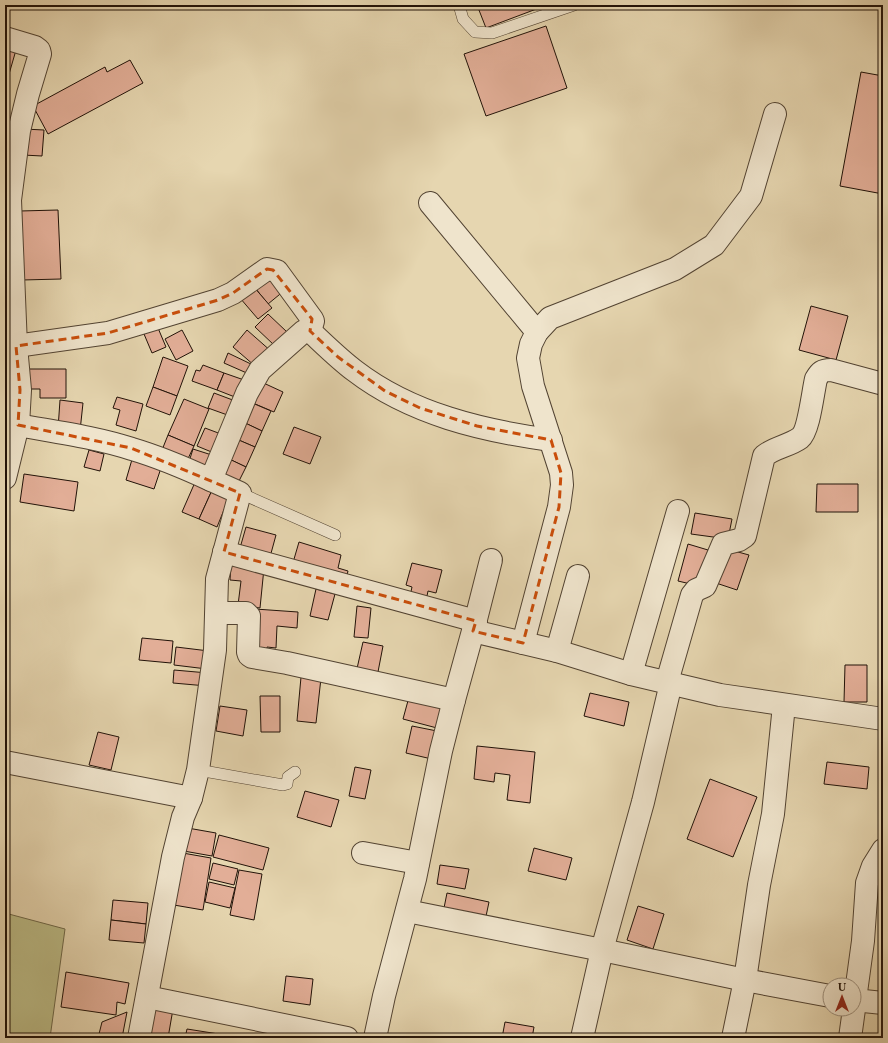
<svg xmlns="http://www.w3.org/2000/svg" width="888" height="1043" viewBox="0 0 888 1043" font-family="'EB Garamond',serif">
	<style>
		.green { fill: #bcbc87; stroke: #6e6748 }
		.building { fill: #e2ae97; stroke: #211208 }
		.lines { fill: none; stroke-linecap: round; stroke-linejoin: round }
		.service-casing { stroke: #524332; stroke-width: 12 }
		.minor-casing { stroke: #524332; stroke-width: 24 }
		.service { stroke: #efe4cc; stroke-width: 11 }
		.minor { stroke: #efe4cc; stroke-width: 22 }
		.marked { fill: none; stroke: #ca4e0b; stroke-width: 3; stroke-dasharray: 8 5; stroke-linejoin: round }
	</style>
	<rect width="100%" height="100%" fill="#e6d6b0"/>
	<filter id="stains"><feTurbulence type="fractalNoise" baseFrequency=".005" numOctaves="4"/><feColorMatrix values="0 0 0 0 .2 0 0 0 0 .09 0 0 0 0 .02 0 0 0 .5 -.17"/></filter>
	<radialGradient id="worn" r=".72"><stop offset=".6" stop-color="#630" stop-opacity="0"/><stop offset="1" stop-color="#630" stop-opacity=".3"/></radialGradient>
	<path class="green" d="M5,913L65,929L50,1038H5Z"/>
	<g class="building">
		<path d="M477,5H547L486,28Z"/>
		<path d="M883,18V40H879Z"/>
		<path d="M546,26L567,88L486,116L464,54Z"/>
		<path d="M5,47L16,50L5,88Z"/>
		<path d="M130,60L143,83L48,134L33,106L105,67L107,72Z"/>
		<path d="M861,72L883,76V194L840,186Z"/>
		<path d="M24,129L44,130L42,156L23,155Z"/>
		<path d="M58,210L61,279L22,280L20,211Z"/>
		<path d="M272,276L285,290L268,304L256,289Z"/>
		<path d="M253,286L272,308L258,319L240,298Z"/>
		<path d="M811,306L848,316L836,360L799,350Z"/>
		<path d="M268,314L287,332L274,345L255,327Z"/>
		<path d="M158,328L166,347L152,353L144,334Z"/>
		<path d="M182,330L193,351L176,360L165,339Z"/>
		<path d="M247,330L272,352L255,366L233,347Z"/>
		<path d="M228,353L253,365L249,374L224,363Z"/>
		<path d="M163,357L188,366L177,396L153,387Z"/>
		<path d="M203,365L224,373L217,390L192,381L196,370L200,371Z"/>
		<path d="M26,369H66V398H40V389H26Z"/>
		<path d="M224,373L247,381L240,399L217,390Z"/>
		<path d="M257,380L283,392L274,412L248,401Z"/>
		<path d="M153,387L177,396L170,415L146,406Z"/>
		<path d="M214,393L238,402L233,417L208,408Z"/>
		<path d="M117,397L143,404L136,431L116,425L120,410L113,408Z"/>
		<path d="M184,399L209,409L194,446L168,435Z"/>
		<path d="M60,400L83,403L80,431L58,429Z"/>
		<path d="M250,402L271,411L262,431L241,421Z"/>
		<path d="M241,421L262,431L255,447L234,438Z"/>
		<path d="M294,427L321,437L310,464L283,454Z"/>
		<path d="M205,428L221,434L214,453L197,446Z"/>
		<path d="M168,435L194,446L185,465L160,455Z"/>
		<path d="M234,438L255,447L246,467L225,457Z"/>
		<path d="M193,449L218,457L212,476L187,468Z"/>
		<path d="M89,450L104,454L100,471L84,467Z"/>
		<path d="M133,456L162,465L154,489L126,480Z"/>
		<path d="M225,457L246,467L237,485L217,476Z"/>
		<path d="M24,474L78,482L74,511L20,502Z"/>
		<path d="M196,480L213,488L199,519L182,512Z"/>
		<path d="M817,484H858V512H816Z"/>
		<path d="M213,488L230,495L217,527L199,519Z"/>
		<path d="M695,513L732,519L728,539L691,534Z"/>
		<path d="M246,527L276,535L270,557L240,548Z"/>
		<path d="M299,542L341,555L338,568L348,571L345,583L292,566Z"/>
		<path d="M688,544L708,550L699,586L678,581Z"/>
		<path d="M727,549L749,555L737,590L716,583Z"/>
		<path d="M412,563L442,570L436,593L428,591L426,601L410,596L412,587L406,585Z"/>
		<path d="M231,565L264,568L260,608L238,605L241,581L230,580Z"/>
		<path d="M316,589L335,594L328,620L310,616Z"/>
		<path d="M357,606L371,608L368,638L354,637Z"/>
		<path d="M255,609L298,612L297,628L277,626L276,648L267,647V656L253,647Z"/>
		<path d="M142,638L173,641L171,663L139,660Z"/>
		<path d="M363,642L383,646L377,677L356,673Z"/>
		<path d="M176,647L209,651L207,669L174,665Z"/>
		<path d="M845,665H867V702H844Z"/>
		<path d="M174,670L208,673L207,686L173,683Z"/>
		<path d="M301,677L321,678L316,723L297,721Z"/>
		<path d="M590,693L629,702L624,726L584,716Z"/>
		<path d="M260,696H280V732H261Z"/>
		<path d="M409,697L443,706L437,728L403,719Z"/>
		<path d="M220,706L247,710L243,736L216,731Z"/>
		<path d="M412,726L442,732L436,760L406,753Z"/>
		<path d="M98,732L119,737L111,770L89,765Z"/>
		<path d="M477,746L535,752L530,803L507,800L510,775L495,773L494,782L474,779Z"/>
		<path d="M827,762L869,767L867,789L824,784Z"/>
		<path d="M355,767L371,770L365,799L349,796Z"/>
		<path d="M710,779L757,797L733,857L687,839Z"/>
		<path d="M305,791L339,800L331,827L297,817Z"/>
		<path d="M182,827L216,833L212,856L178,850Z"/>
		<path d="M219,835L269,848L263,870L213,857Z"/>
		<path d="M534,848L572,858L566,880L528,871Z"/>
		<path d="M177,852L211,858L203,910L168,904Z"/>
		<path d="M213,863L238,869L234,885L209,879Z"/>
		<path d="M440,865L469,869L465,889L437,884Z"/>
		<path d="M239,870L262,874L254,920L230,915Z"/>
		<path d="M209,882L235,888L230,908L205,902Z"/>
		<path d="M447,893L489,902L485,921L443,913Z"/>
		<path d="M113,900L148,903L146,924L111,920Z"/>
		<path d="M638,906L664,914L653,949L627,940Z"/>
		<path d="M111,920L146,924L144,943L109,940Z"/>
		<path d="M66,972L129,983L125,1004L117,1002L116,1015L61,1007Z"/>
		<path d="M286,976L313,979L310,1005L283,1001Z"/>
		<path d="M150,1005L173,1009L168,1038H143Z"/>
		<path d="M127,1012L122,1038H98L102,1022Z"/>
		<path d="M505,1022L534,1027L532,1038H502Z"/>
		<path d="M187,1029L225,1035V1038H185Z"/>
	</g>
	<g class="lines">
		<defs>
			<g id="service">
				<path d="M459,5L463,19L475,32L492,33L574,5"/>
				<path d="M240,493L335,535"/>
				<path d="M198,770L283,785L287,784L288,777L295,772"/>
			</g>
			<g id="minor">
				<path d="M5,38L35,47L39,50L40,54L28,94L19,131L10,200L16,346L20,390L18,425L5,478"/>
				<path d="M430,203L537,332"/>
				<path d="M16,346L108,333L218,300L233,293L267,269L277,271L312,319L313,321L310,331"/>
				<path d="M18,425C56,432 95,437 132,449C159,457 185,468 211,480L247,393L260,370L304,331H310C325,345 339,359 355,371C411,414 483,431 551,440"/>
				<path d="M224,552L476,621"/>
				<path d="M217,613H246L249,616L248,652L249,655L252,657L287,663L454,700"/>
				<path d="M473,631L491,560"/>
				<path d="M523,643L559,507L562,485L561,473L533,386L528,358L531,344L537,332L550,318L675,269L714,245L751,196L775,114"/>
				<path d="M557,651L578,576"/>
				<path d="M631,674L678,511"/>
				<path d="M667,682L692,595L696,590L705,586L723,544L739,540L745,536L764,456C775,447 789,446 800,438C809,431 813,391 816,379C820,372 822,370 831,370L883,384"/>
				<path d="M5,762L191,798L198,770L215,650L217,579L240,493L211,480"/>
				<path d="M363,853L418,863"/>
				<path d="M407,911L602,950L745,980L830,996"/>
				<path d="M147,997L347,1038"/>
				<path d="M854,1000L883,1003"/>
				<path d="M854,1007L863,941L867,883L873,866L883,850"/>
				<path d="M139,1038L173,857L183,817L191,798"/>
				<path d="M375,1038L384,996L415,879L441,751L454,700L473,631L557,651L631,674L720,695L883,719"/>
				<path d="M582,1038L602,950L643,802L671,683"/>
				<path d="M733,1038L745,980L759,885L773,814L784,705"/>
				<path d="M850,1038L854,1009"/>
			</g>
		</defs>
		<use href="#service" class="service-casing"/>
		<use href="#minor" class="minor-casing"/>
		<use href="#service" class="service"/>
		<use href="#minor" class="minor"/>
	</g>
	<path class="marked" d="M267,269L273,270L312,319L310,331L338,357L385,391L420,408L477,426L551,440L561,473L559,507L523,643L473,631L476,621L224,552L240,493L131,448L18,425L20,390L16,346L108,333L218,300L233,293Z"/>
	<rect width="888" height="1043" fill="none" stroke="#e6d6b0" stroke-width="20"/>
	<rect x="6" y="6" width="876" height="1031" fill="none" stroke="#211208" stroke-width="2"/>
	<rect x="10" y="10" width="868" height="1023" fill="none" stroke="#211208"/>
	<g transform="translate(842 997)"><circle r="19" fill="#efe4cc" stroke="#9d907e"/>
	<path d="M0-3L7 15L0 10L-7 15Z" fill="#8f2418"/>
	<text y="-6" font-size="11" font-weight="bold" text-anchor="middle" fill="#211208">U</text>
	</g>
	<rect width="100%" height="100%" filter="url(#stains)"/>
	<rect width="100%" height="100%" fill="url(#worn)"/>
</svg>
